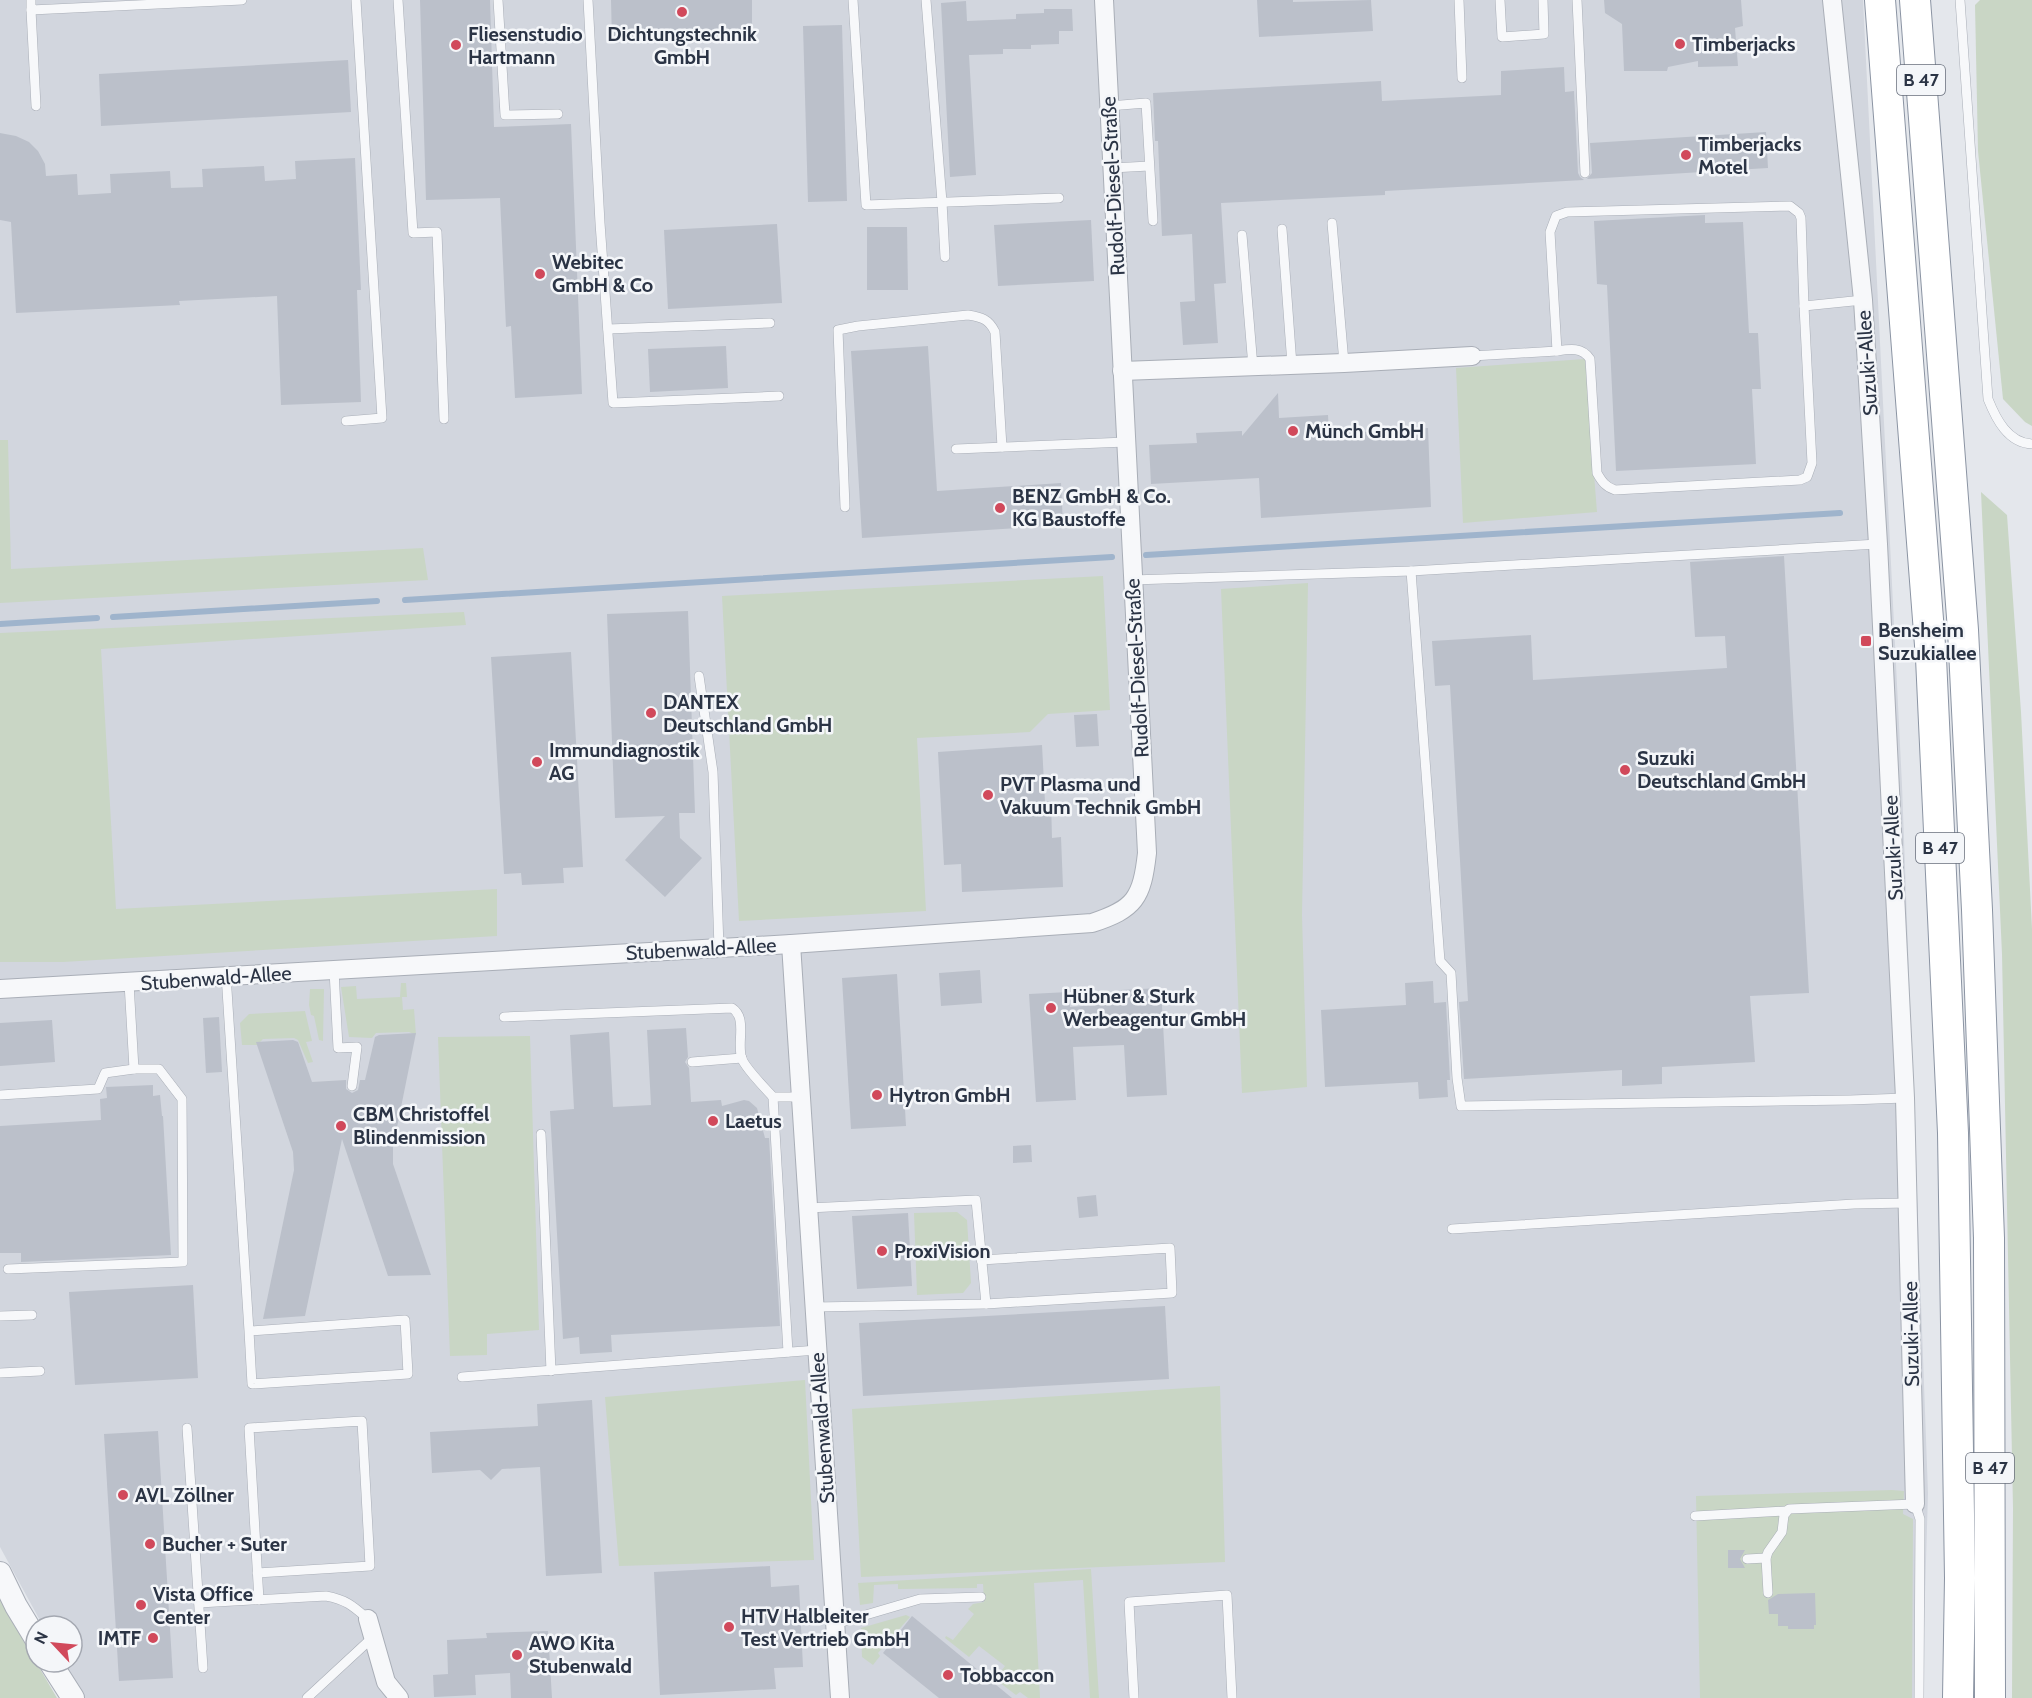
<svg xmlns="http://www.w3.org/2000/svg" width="2032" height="1698" viewBox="0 0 2032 1698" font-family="Cabin,sans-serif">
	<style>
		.built { fill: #d2d6de }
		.green { fill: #c9d6c5 }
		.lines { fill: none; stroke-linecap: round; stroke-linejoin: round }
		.stream { stroke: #9fb4cc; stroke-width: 6 }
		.building { fill: #bbc0ca }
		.service-casing { stroke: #a9aeb7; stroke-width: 10 }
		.minor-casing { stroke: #a9aeb7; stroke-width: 20 }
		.tertiary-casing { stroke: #a9aeb7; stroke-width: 24 }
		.trunk-casing { stroke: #8b94a3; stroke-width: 32 }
		.service { stroke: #f7f8fa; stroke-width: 9 }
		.minor { stroke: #f7f8fa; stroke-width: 18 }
		.tertiary { stroke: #f7f8fa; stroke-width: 22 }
		.trunk { stroke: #fff; stroke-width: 30 }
		.poi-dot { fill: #d1495b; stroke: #f4f6f9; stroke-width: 2 }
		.labels { text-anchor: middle; stroke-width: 5; stroke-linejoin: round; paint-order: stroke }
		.shield { fill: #f4f6f9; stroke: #676e7b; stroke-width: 1.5 }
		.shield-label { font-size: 18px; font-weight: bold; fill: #2b3445 }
		.poi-label { font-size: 20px; font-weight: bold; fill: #2b3445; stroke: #f4f6f9; text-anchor: start }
		.street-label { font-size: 20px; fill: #2b3445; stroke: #f4f6f9 }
	</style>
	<rect width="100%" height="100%" fill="#e4e7ec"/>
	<path class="built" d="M0,0H1863L1902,785L1928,1493L1922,1698H85L62,1662H72V1626H43L0,1547Z"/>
	<g class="green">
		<path d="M1980,0H2032V426L2025,422L2003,399L1978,151L1975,5Z"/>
		<path d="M1585,359L1597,512L1463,523L1456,368Z"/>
		<path d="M0,440H8L11,569L423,548L428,580L0,603Z"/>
		<path d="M1981,492L2007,515L2021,712L2032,929V1698H2012L2013,1508L2002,954Z"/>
		<path d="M1103,576L1110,710L1048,714L1030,732L917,738L926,911L739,921L722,596Z"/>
		<path d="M1308,583L1302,915L1307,1087L1242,1093L1221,589Z"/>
		<path d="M464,612L466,625L101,649L116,909L497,889V936L63,962H0V633Z"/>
		<path d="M401,983H406L407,997H402L403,1010L414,1009L416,1035L409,1032L376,1033L372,1038L349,1037L341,987L356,986L357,999L400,997Z"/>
		<path d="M310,989H324L323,1041L319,1040L314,1016L311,1015L309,1005Z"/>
		<path d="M305,1011L312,1041L306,1042L313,1062L308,1063L298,1040L294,1038L263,1039L257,1045H242L240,1023L249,1014Z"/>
		<path d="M530,1036L539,1330L487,1334V1355L450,1356L438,1037Z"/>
		<path d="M957,1212L967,1220L971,1283L963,1293L917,1295L914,1213Z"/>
		<path d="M805,1380L814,1560L619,1566L605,1397Z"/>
		<path d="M1220,1386L1225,1562L861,1577L852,1409Z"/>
		<path d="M1892,1490L1904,1491L1903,1514L1913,1519L1912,1698H1700L1696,1496Z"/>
		<path d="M1091,1569L1099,1698H1090L1083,1580L1034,1583L1040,1698H1028L1020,1692L1016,1695L995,1679L1005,1666L979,1646L969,1657L945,1638L946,1636L953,1640L974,1614L968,1609L973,1604L984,1602L983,1584H977V1588L898,1589V1584L874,1585L873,1603L860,1605L858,1583Z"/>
		<path d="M0,1599L6,1611L57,1698H0Z"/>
		<path d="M906,1615L910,1617L878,1653L880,1656L873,1665L862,1657L861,1628Z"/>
	</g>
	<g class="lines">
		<g class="stream">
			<path d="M1146,555L1840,513"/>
			<path d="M405,600L1112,557"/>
			<path d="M113,617L377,601"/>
			<path d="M0,624L97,618"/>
		</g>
	</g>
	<g class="building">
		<path d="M420,0H490L494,127L571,124L582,394L515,398L511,326L506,327L500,198L426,200Z"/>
		<path d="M611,0H752V36L677,37V40L612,41Z"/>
		<path d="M1257,0H1293V2L1371,0L1373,31L1259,37Z"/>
		<path d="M1604,0H1741L1743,26L1735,28L1738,66L1698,67V61L1668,67L1667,71H1624L1622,24L1605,13Z"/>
		<path d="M966,1L967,21L1016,19V14L1044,13V9H1072L1073,31H1059V44L1031,45V49H1003V54L969,55L976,175L950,177L941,3Z"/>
		<path d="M842,25L847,201L808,202L803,26Z"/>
		<path d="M348,60L351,112L101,126L99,74Z"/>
		<path d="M1564,67L1565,92L1574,91L1578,173L1580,177L1584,180L1385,191V195L1221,203L1226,283L1214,284L1218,343L1183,345L1180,302L1195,301L1192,234L1162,236L1158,141H1155L1153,93L1381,81L1382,101L1501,95V71Z"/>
		<path d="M1766,132L1768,168L1587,179L1592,173L1590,143Z"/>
		<path d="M0,133L16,136L29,142L38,151L45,164L46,176L77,174L78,195L111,193L110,174L170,171L171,188L203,187L202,169L264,166L265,181L296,179L295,161L355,158L361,290H357L361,402L281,405L277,296L179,301L180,305L16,313L11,222L0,220Z"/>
		<path d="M1705,215V223L1743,222L1749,333H1758L1761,389H1752L1756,464L1616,471L1607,285L1597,284L1594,221Z"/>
		<path d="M1091,220L1094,281L998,286L994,225Z"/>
		<path d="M777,224L782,303L668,309L664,230Z"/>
		<path d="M867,227H907L908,290H867Z"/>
		<path d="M726,346L728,388L650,392L648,349Z"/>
		<path d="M928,346L937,491L1061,483L1063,525L862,538L851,351Z"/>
		<path d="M1278,393L1279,418L1328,415L1329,434L1428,428L1431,507L1261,518L1259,478L1151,484L1149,445L1197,443L1196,433L1242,431V436Z"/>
		<path d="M1784,556L1809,993L1750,996L1755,1062L1662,1067V1084L1622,1086V1070L1464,1079L1459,1002L1468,1001L1450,685L1435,686L1432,641L1531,635L1533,680L1727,668L1725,636L1695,637L1690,562Z"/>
		<path d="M688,611L695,813H679L680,838L702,858L665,897L625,860L665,816L615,818L607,614Z"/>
		<path d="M571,652L583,867L563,868L564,883L522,885L521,873L504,874L491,657Z"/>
		<path d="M1097,714L1099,746L1076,747L1074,715Z"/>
		<path d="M1042,745L1045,802L1051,801L1052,838L1061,837L1063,887L962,892L961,864L944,865L938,752Z"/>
		<path d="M980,970L982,1003L941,1006L939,973Z"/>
		<path d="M897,974L906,1126L851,1129L842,978Z"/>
		<path d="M1433,981L1434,1003L1446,1002L1450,1080H1447L1448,1097L1419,1099L1418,1082L1325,1087L1321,1010L1406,1005L1405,983Z"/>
		<path d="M1161,988L1167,1095L1127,1097L1124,1045L1073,1047L1076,1100L1036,1102L1029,994L1069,992L1070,1007L1122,1003L1121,990Z"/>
		<path d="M219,1017L222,1072L206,1073L203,1018Z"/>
		<path d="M52,1020L55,1062L0,1066V1023Z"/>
		<path d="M686,1028L688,1057L685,1062L689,1068L691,1102L721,1100L722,1106L744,1100L749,1101L757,1108L765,1138H769L780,1326L611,1335L612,1352L580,1354L579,1337L563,1339L550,1111L574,1109L570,1035L609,1032L613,1107L651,1105L647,1030Z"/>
		<path d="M416,1033L393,1147V1164L431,1275L388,1276L342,1139L305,1316L263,1319L294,1170L293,1152L256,1042L293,1040L298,1042L312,1082L346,1080V1089L352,1093L358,1090L360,1080H365L375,1037L379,1035Z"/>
		<path d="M153,1085V1096L160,1095L162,1116H163L171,1255L21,1262V1253H0V1126L101,1120L100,1099L107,1098L106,1087Z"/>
		<path d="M1031,1145L1032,1162L1013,1163V1146Z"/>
		<path d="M1096,1195L1098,1216L1079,1218L1077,1197Z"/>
		<path d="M908,1213L912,1286L857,1289L852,1216Z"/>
		<path d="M193,1285L198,1378L75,1385L69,1292Z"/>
		<path d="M1165,1306L1169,1379L863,1396L859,1323Z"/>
		<path d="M592,1400L602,1573L546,1576L540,1467L502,1469L491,1480L480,1470L432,1473L430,1432L538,1426L537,1404Z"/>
		<path d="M158,1431L173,1678L119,1681L104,1434Z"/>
		<path d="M1728,1550H1745L1740,1559L1745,1568H1728Z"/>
		<path d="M770,1566L771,1587L799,1585L803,1667L774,1668L776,1689L660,1695L654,1572Z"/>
		<path d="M1815,1593L1816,1625H1814V1629H1788V1626H1778V1614H1769L1768,1600L1778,1594Z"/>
		<path d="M912,1616L1012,1698H939L883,1653Z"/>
		<path d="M548,1631L552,1698H511L510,1673L475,1675L476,1695L434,1697L433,1675L448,1674L447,1640L487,1638L486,1633Z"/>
	</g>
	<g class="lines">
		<defs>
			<g id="service">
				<path d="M31,0V10L242,0"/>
				<path d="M398,0L413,233L437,232L444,419"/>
				<path d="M498,0L505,115L558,114"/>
				<path d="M588,0L600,223L613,403L779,396"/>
				<path d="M853,0L866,205L1059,198"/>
				<path d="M926,0L942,202L945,257"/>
				<path d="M1459,0L1462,78"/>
				<path d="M1500,0L1502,37L1544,34L1543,0"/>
				<path d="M1577,0L1585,173"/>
				<path d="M1960,0L1988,399C1996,419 2008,443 2032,444"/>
				<path d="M31,10L36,106"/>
				<path d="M1109,106L1146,103L1153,221"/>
				<path d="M1112,168L1149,166"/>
				<path d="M1332,223L1344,363"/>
				<path d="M1282,229L1292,365"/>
				<path d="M1242,235L1253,367"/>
				<path d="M608,329L770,323"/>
				<path d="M1557,351C1570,349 1582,347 1590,359L1597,473C1602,482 1606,487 1615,490L1800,480L1807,477L1812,463L1804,306"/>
				<path d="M1472,356L1557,351L1550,232L1556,216L1567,212L1790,206L1799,213L1801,218L1804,306L1863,300"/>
				<path d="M346,421L382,418L356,0"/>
				<path d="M956,449L1126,442"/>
				<path d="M845,507L838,330L858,326L968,315C981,317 989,319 995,332L1002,447"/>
				<path d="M1878,544L1411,571L1440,961L1451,973L1457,1078L1461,1106L1850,1100L1905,1098"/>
				<path d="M1132,580L1411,571"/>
				<path d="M699,676L713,772L719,948"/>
				<path d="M334,970L338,1048L357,1047L352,1086"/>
				<path d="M226,976L227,990L249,1331L252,1384L408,1374L405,1320L249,1331"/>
				<path d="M504,1017L732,1008C748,1018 736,1044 742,1059C746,1069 765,1088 773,1097H801"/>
				<path d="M692,1062L742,1058"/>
				<path d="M0,1095L98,1089L105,1073L134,1069"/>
				<path d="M773,1097L788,1352"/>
				<path d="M541,1134L551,1371"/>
				<path d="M808,1208L976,1200L986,1304L815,1307"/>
				<path d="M1452,1229L1854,1204L1908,1203"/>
				<path d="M981,1260L1170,1248L1172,1293L986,1304"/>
				<path d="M8,1269L183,1262L182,1099L159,1069H134L129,983"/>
				<path d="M0,1316L32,1315"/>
				<path d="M0,1373L40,1371"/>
				<path d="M462,1377L817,1350"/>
				<path d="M187,1428L203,1668"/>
				<path d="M1695,1516L1786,1511"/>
				<path d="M1747,1559L1766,1558"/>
				<path d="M257,1573L370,1566L362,1421L249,1428L259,1600"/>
				<path d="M1768,1593L1766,1558L1768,1552L1782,1532L1784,1515L1789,1509L1915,1504L1920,1519L1919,1698"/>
				<path d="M199,1603L326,1596C347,1600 353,1606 368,1619"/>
				<path d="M835,1624L920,1599L981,1597"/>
				<path d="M307,1698L373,1637"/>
				<path d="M1134,1698L1129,1602L1227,1595L1232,1698"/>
			</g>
			<g id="minor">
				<path d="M1832,0L1863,300L1878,544L1905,1098L1915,1504"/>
				<path d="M1122,371L1344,363L1472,356"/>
				<path d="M791,944L840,1698"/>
				<path d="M0,989L791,944L1092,923C1135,909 1142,898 1147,853L1104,0"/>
				<path d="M368,1619L386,1682L399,1698"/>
			</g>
			<g id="tertiary">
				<path d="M0,1573L16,1606L36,1639"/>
				<path d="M50,1662L73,1698"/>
			</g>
			<g id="trunk">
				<path d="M1880,0L1931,658L1953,1133L1960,1578L1958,1698"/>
				<path d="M1915,0L1963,630L1977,910L1989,1238L1990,1698"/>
			</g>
		</defs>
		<use href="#service" class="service-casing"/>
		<use href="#minor" class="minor-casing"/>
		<use href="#tertiary" class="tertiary-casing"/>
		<use href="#trunk" class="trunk-casing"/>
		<use href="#service" class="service"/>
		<use href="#minor" class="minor"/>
		<use href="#tertiary" class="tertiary"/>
		<use href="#trunk" class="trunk"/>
	</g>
	<g class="poi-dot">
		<circle cx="682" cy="12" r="6"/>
		<circle cx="1680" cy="44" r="6"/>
		<circle cx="456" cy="45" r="6"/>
		<circle cx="1686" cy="155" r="6"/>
		<circle cx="540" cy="274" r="6"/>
		<circle cx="1293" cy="431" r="6"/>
		<circle cx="1000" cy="508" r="6"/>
		<rect x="1860" y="635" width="12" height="12" rx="3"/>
		<circle cx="651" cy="713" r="6"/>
		<circle cx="537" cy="762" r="6"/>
		<circle cx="1625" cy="770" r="6"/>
		<circle cx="988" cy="795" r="6"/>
		<circle cx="1051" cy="1008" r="6"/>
		<circle cx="877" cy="1095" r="6"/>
		<circle cx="713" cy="1121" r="6"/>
		<circle cx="341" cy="1126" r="6"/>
		<circle cx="882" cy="1251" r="6"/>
		<circle cx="123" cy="1495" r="6"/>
		<circle cx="150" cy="1544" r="6"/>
		<circle cx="141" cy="1605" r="6"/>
		<circle cx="729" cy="1627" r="6"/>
		<circle cx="153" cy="1638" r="6"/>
		<circle cx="517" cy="1655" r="6"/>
		<circle cx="948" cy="1675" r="6"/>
	</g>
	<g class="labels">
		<g class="shield">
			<rect x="1897" y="65" width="48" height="30" rx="4.5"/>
			<rect x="1916" y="833" width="48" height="30" rx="4.5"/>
			<rect x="1966" y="1453" width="48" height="30" rx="4.5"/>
		</g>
		<g class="shield-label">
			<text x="1921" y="86">B 47</text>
			<text x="1940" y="854">B 47</text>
			<text x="1990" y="1474">B 47</text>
		</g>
		<g class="poi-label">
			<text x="468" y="41">Fliesenstudio<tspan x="468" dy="23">Hartmann</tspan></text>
			<text x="682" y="41" text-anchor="middle">Dichtungstechnik<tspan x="682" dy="23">GmbH</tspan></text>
			<text x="1692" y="51">Timberjacks</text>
			<text x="1698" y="151">Timberjacks<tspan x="1698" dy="23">Motel</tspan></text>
			<text x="552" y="269">Webitec<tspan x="552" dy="23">GmbH &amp; Co</tspan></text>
			<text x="1305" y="438">Münch GmbH</text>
			<text x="1012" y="503">BENZ GmbH &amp; Co.<tspan x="1012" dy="23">KG Baustoffe</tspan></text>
			<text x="1878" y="637">Bensheim<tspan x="1878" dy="23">Suzukiallee</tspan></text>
			<text x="663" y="709">DANTEX<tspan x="663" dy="23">Deutschland GmbH</tspan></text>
			<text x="549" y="757">Immundiagnostik<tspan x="549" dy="23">AG</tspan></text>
			<text x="1637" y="765">Suzuki<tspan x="1637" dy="23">Deutschland GmbH</tspan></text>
			<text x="1000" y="791">PVT Plasma und<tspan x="1000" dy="23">Vakuum Technik GmbH</tspan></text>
			<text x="1063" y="1003">Hübner &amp; Sturk<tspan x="1063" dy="23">Werbeagentur GmbH</tspan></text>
			<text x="889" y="1102">Hytron GmbH</text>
			<text x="353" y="1121">CBM Christoffel<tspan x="353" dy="23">Blindenmission</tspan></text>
			<text x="725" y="1128">Laetus</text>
			<text x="894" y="1258">ProxiVision</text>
			<text x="135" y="1502">AVL Zöllner</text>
			<text x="162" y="1551">Bucher + Suter</text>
			<text x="153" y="1601">Vista Office<tspan x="153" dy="23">Center</tspan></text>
			<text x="741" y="1623">HTV Halbleiter<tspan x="741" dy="23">Test Vertrieb GmbH</tspan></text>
			<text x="141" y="1645" text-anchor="end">IMTF</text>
			<text x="529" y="1650">AWO Kita<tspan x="529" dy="23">Stubenwald</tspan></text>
			<text x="960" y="1682">Tobbaccon</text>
		</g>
		<g class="street-label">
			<text transform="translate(1113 186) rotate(-93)" y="7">Rudolf-Diesel-Straße</text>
			<text transform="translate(1867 363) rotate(-94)" y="7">Suzuki-Allee</text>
			<text transform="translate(1137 668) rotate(-93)" y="7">Rudolf-Diesel-Straße</text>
			<text transform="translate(1893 848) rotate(-93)" y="7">Suzuki-Allee</text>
			<text transform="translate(701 949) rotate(-3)" y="7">Stubenwald-Allee</text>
			<text transform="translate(216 978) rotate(-4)" y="7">Stubenwald-Allee</text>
			<text transform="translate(1911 1334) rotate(-91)" y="7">Suzuki-Allee</text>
			<text transform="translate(822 1428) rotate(-94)" y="7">Stubenwald-Allee</text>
		</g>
	</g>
	<g transform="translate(54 1644) rotate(296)"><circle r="28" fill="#f4f6f9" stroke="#a4a8b1" stroke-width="1.5"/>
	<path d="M0-4.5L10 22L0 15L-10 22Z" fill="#d1495b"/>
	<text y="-9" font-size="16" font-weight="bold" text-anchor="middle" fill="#2b3445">N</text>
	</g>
</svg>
